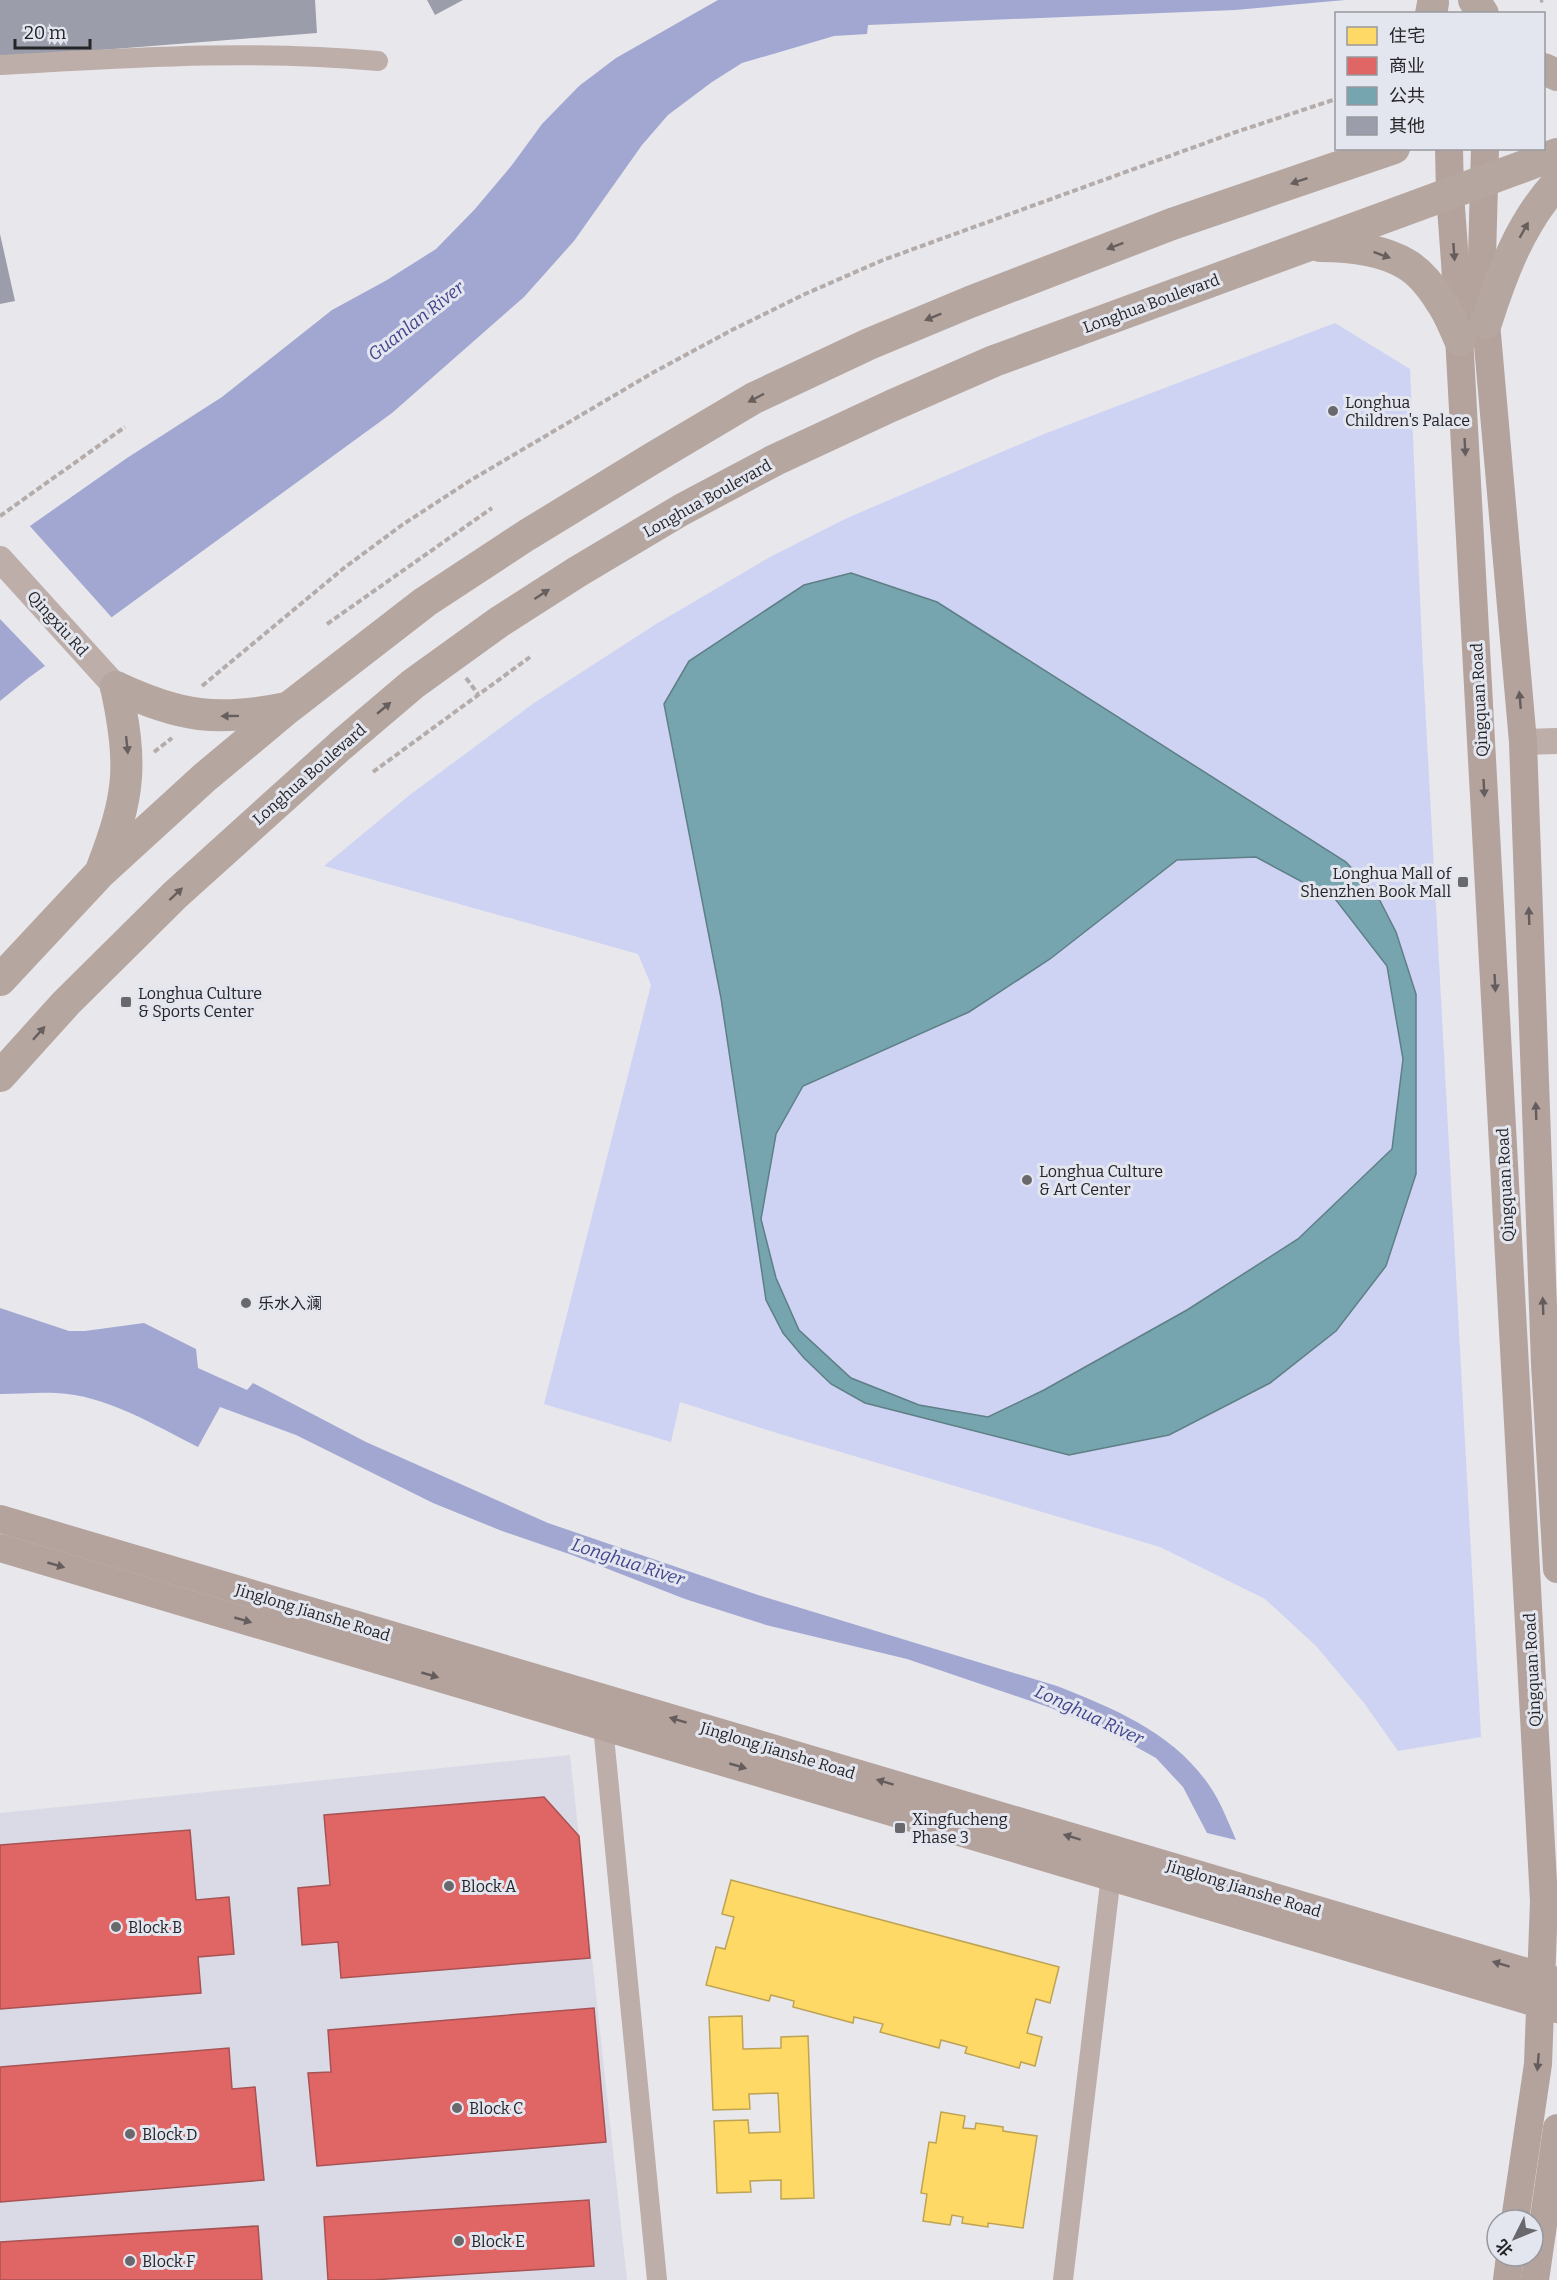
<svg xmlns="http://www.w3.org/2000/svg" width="1557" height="2280" viewBox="0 0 1557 2280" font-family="Bitter,'Noto Sans SC',serif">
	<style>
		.built { fill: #d9dae5 }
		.green { fill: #cfd3f3 }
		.water { fill: #a2a7d2 }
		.pier { fill: #e7e7ec }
		.homes { fill: #ffd966; stroke: #bea353; stroke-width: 1.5 }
		.shops { fill: #e06666; stroke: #a85253; stroke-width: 1.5 }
		.public { fill: #76a5af; stroke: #5e7f86; stroke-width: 1.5; fill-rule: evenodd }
		.building { fill: #9c9daa }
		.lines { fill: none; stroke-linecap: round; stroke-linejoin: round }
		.path { stroke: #b4acaa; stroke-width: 4; stroke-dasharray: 6 3; stroke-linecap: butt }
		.minor { stroke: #bdaeaa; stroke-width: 20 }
		.tertiary { stroke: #bdaeaa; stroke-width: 26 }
		.secondary { stroke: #b4a29d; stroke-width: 28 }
		.primary { stroke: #b6a6a0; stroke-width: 32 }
		.oneway { fill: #665f5e }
		.oneway2 { fill: #655d5d }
		.poi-dot { fill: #69696d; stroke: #e4e6ef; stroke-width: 2 }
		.labels { text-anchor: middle; stroke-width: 6; stroke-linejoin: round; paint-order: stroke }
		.street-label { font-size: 16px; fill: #252528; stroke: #e4e6ef }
		.poi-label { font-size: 16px; fill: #252528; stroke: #e4e6ef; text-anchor: start }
		.water-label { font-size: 18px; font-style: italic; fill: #41438c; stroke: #e4e6ef }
	</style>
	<rect width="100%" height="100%" fill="#e7e7ec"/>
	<path class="built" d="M570,1755L627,2280H0V1813Z"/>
	<path class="green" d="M1335,323L1410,369L1423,666L1481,1737L1398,1751L1364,1703L1316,1646L1265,1599L1160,1547L780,1434L680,1402L671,1442L544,1404L651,985L638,954L324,866L411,794L534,703L656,624L770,557L847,518L1044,434Z"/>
	<g class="water">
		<path d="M718,0H1345L1235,10L868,25L867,34L834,36L742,63L712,82L668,115L642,145L574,241L524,297L392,413L27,679L0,701V547L127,458L222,397L332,310L387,280L436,249L475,209L512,165L542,124L579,86L616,58Z"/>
		<path d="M0,1308L69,1331H85L144,1323L196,1349L198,1368L247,1390L253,1383L366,1442L548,1523L758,1595L1057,1686C1118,1710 1183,1737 1217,1798C1224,1811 1230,1826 1236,1840L1207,1833L1183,1787L1156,1758L1111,1733L1051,1708L907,1659L766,1625L685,1599L572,1555L502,1531L433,1503L296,1435L220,1407L198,1447C154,1425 106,1395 56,1393C37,1392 18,1394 0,1394Z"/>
	</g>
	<path class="pier" d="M28,524L114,620L47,668L0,619V544Z"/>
	<g class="homes">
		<path d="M731,1880L1059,1967L1050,2003L1036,1999L1027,2033L1042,2037L1035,2066L1021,2062L1019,2068L965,2053L967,2047L941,2040L939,2048L880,2032L883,2024L854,2017L853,2023L793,2007L794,2001L771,1995L769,2001L706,1985L716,1947L725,1949L734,1917L722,1914Z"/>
		<path d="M742,2016L743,2049L781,2048V2037L808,2036L814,2198L781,2199V2180L750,2181L751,2192L717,2193L714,2121L748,2120L749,2133L780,2132L778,2093L749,2094L750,2109L713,2110L709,2017Z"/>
		<path d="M941,2112L965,2116L963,2128L975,2129L976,2123L1003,2127V2131L1037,2136L1023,2228L988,2223V2227L962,2223L963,2217L952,2215L950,2225L923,2221L927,2194L921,2193L929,2142L936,2143Z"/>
	</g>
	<g class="shops">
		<path d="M544,1797L579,1836L590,1958L341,1978L338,1942L302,1945L298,1888L330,1885L324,1815Z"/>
		<path d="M190,1830L196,1900L229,1897L234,1954L198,1957L201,1993L0,2009V1845Z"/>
		<path d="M594,2008L606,2142L317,2166L308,2073L331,2072L328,2030Z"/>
		<path d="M229,2048L232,2089L255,2087L264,2180L0,2202V2067Z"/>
		<path d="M589,2200L594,2266L372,2280H328L324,2217Z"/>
		<path d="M258,2226L262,2280H0V2242Z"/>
	</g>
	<path class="public" d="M851,573L937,602L1346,862L1377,895L1396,932L1416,994V1174L1386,1266L1336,1331L1270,1383L1169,1435L1069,1455L865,1403L831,1384L804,1358L783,1333L766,1300L721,998L664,704L689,661L804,585ZM1256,857L1336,900L1387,966L1403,1059L1392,1149L1298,1239L1187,1310L1044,1390L988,1417L919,1405L851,1378L799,1330L776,1278L761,1219L776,1134L803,1086L969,1012L1050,959L1177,860Z"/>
	<g class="building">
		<path d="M0,0H315L317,33L13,57L0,56Z"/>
		<path d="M427,0H463L435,15Z"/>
		<path d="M0,234L15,301L0,304Z"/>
	</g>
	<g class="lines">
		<g class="path">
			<path d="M1540,1L1543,0"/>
			<path d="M0,516L125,427"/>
			<path d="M327,624L492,508"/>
			<path d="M466,678L478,694"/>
			<path d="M202,686L344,568L402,525L471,480L654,372L732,330L805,294L883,260L1233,133L1336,99"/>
			<path d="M154,752L172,738"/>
			<path d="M373,772L530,657"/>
		</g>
		<g class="minor">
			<path d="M0,65C126,58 252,49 378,61"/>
			<path d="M603,1726L657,2280"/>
			<path d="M1063,2280L1112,1867"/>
		</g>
		<g class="tertiary">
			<path d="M0,559L116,687"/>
			<path d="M1523,742L1557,741"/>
		</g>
		<g class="secondary">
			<path d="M1449,148L1450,194L1455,262L1544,1901L1538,2064L1515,2220"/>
			<path d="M1485,148L1482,258L1486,323L1523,742L1545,1364L1557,1569"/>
			<path d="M0,1519L1557,1981"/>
			<path d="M0,1548L1557,2009"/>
			<path d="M1507,2280L1510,2256"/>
			<path d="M1535,2280L1557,2128"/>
		</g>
		<g class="primary">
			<path d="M1474,0L1483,14"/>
			<path d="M1431,14L1433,3"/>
			<path d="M1544,69L1557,75"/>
			<path d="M1320,246C1348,246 1381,249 1406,264C1420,272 1433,289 1441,302C1449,313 1454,327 1460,340"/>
			<path d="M1486,323C1502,273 1521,222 1557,183"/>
			<path d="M116,687C180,717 217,722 287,708"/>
			<path d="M102,868C130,795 133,764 116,687"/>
			<path d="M0,980L99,874L204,778L288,708L425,602L527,535L653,458L754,398L869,344L970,302L1172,224L1394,148"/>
			<path d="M0,1076L66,1003L175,895L340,746L413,684L499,622L577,572L681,510L775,460L891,406L994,361L1557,154"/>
		</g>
	</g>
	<defs><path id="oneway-solid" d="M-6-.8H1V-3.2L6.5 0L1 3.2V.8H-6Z" transform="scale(1.5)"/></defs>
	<g class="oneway">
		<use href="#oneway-solid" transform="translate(1299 181) rotate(161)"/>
		<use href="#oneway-solid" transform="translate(1524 230) rotate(-61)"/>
		<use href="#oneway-solid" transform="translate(1115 246) rotate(159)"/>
		<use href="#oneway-solid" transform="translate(1382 255) rotate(20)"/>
		<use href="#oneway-solid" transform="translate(933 317) rotate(158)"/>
		<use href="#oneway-solid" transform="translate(756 398) rotate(152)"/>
		<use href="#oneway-solid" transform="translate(542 594) rotate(-33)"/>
		<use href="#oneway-solid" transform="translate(384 708) rotate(-40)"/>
		<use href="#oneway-solid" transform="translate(230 716) rotate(179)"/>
		<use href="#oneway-solid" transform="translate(127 745) rotate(84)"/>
		<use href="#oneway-solid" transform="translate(176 894) rotate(-43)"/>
		<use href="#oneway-solid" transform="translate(39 1033) rotate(-48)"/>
	</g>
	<g class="oneway2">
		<use href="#oneway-solid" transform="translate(1454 252) rotate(86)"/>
		<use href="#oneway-solid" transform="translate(1465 447) rotate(87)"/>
		<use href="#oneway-solid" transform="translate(1520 700) rotate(-95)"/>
		<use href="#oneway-solid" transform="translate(1484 788) rotate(87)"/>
		<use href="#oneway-solid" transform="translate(1529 916) rotate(-92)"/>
		<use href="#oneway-solid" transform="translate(1495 983) rotate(87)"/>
		<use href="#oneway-solid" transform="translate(1536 1111) rotate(-92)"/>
		<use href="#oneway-solid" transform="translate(1543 1306) rotate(-92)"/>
		<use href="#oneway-solid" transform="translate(56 1565) rotate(16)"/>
		<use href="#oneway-solid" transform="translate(243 1620) rotate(16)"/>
		<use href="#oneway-solid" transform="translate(430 1675) rotate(16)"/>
		<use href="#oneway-solid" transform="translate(678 1720) rotate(-163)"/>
		<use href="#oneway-solid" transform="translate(738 1766) rotate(16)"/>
		<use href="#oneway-solid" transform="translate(885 1782) rotate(-163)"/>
		<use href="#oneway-solid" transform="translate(1072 1837) rotate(-163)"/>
		<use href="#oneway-solid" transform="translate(1501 1964) rotate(-163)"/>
		<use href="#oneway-solid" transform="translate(1538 2062) rotate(95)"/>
	</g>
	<g class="poi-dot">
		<circle cx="1333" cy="411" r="6"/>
		<rect x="1457" y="876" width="12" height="12" rx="3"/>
		<rect x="120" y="996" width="12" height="12" rx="3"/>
		<circle cx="1027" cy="1180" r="6"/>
		<circle cx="246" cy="1303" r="6"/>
		<rect x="894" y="1822" width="12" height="12" rx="3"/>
		<circle cx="449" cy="1886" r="6"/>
		<circle cx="116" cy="1927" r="6"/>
		<circle cx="457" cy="2108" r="6"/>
		<circle cx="130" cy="2134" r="6"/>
		<circle cx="459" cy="2241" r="6"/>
		<circle cx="130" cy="2261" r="6"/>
	</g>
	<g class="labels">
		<g class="street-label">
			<text transform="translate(1151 303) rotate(-20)" y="6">Longhua Boulevard</text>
			<text transform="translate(707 498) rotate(-29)" y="6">Longhua Boulevard</text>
			<text transform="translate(58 623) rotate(48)" y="6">Qingxiu Rd</text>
			<text transform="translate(1479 700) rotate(-93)" y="6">Qingquan Road</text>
			<text transform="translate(309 774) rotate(-41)" y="6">Longhua Boulevard</text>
			<text transform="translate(1505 1185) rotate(-93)" y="6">Qingquan Road</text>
			<text transform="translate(313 1612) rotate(17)" y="6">Jinglong Jianshe Road</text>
			<text transform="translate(1532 1670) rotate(-93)" y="6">Qingquan Road</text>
			<text transform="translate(778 1750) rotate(17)" y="6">Jinglong Jianshe Road</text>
			<text transform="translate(1244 1888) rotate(17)" y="6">Jinglong Jianshe Road</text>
		</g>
		<g class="poi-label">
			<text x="1345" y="408">Longhua<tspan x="1345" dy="18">Children's Palace</tspan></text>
			<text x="1451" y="879" text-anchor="end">Longhua Mall of<tspan x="1451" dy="18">Shenzhen Book Mall</tspan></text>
			<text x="138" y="999">Longhua Culture<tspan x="138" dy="18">&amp; Sports Center</tspan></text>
			<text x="1039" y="1177">Longhua Culture<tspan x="1039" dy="18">&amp; Art Center</tspan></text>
			<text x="258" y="1309">乐水入澜</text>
			<text x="912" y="1825">Xingfucheng<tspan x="912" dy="18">Phase 3</tspan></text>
			<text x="461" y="1892">Block A</text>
			<text x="128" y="1933">Block B</text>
			<text x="469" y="2114">Block C</text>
			<text x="142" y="2140">Block D</text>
			<text x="471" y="2247">Block E</text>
			<text x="142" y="2267">Block F</text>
		</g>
		<g class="water-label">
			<text transform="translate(416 321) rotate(-38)" y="6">Guanlan River</text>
			<text transform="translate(628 1562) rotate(18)" y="6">Longhua River</text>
			<text transform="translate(1089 1715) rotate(25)" y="6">Longhua River</text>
		</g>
	</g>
	<rect x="1335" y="12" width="210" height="138" fill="#e4e6ef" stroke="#98999f" stroke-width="1.5"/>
	<rect x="1347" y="27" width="30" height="18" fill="#ffd966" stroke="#98999f" stroke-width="1.5"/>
	<text x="1389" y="42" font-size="18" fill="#252528">住宅</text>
	<rect x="1347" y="57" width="30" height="18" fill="#e06666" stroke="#98999f" stroke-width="1.5"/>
	<text x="1389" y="72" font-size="18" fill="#252528">商业</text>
	<rect x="1347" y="87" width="30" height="18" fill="#76a5af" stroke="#98999f" stroke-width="1.5"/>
	<text x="1389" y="102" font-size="18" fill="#252528">公共</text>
	<rect x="1347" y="117" width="30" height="18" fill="#9c9daa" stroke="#98999f" stroke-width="1.5"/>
	<text x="1389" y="132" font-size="18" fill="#252528">其他</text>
	<g transform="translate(1515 2238) rotate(227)"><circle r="28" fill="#e4e6ef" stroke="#98999f" stroke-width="1.5"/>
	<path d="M0-4.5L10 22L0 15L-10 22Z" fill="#69696d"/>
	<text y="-9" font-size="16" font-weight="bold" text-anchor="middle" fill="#252528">北</text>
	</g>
	<path d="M15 39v9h75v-9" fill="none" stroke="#252528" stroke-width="3"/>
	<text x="24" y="39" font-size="18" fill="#252528" stroke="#e4e6ef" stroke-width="4.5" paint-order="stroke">20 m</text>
</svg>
